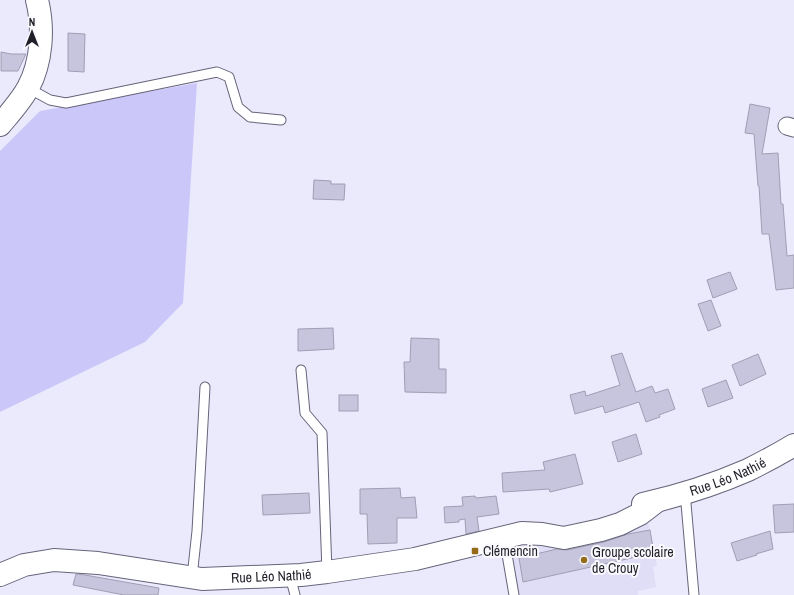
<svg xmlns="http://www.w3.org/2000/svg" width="794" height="595" viewBox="0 0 794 595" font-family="'Archivo Narrow',sans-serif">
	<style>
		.built { fill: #e0def7 }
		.green { fill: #cbc7f9 }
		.building { fill: #c7c5dd; stroke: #9f9eb4 }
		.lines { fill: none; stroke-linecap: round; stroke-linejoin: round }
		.service-casing { stroke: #656479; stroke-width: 11 }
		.minor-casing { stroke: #656479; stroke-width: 19 }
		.secondary-casing { stroke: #656479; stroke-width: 24 }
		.primary-casing { stroke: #656479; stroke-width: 24 }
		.service { stroke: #fff; stroke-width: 9 }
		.minor { stroke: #fff; stroke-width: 17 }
		.secondary { stroke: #fff; stroke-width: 22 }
		.primary { stroke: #fff; stroke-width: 22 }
		.poi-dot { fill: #956b17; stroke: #f9f9fe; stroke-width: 1.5 }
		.labels { text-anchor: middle; stroke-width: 4; stroke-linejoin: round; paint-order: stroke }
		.street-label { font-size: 14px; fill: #201f28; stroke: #f9f9fe }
		.poi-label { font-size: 14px; fill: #201f28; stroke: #f9f9fe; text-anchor: start }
	</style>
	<rect width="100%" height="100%" fill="#ebeafd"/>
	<path class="built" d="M646,515L650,530L657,566L653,567L656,587L638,591V595H519L511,549L529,545L549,547L623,530Z"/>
	<path class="green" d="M197,83L183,303L145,342L0,412V151L40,111Z"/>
	<g class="building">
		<path d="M68,33L85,34L84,72L68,71Z"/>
		<path d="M1,52L11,54H26L18,71H1Z"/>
		<path d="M750,104L770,108L762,154L778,153L781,204H783L787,256L794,255V288L776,290L769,234H762L759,186H758L754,134L745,133Z"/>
		<path d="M314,180L331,181V184H345L344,200L313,199Z"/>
		<path d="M730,272L737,289L713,298L707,280Z"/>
		<path d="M711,300L721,326L708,331L698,304Z"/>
		<path d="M333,328L334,349L298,351V329Z"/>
		<path d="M411,338L439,339V369H446V393L405,392L404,362H410Z"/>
		<path d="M622,353L636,392L652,386L655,393L668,389L675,409L659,415L660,417L646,422L639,402L605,413L603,406L575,414L570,395L585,391L586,396L620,385L611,356Z"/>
		<path d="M758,354L766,374L740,386L732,365Z"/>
		<path d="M726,380L733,398L708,407L702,389Z"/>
		<rect x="339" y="395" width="19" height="16"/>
		<path d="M636,434L642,454L618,462L612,442Z"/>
		<path d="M575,454L583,484L550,492L549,489L503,492L502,473L545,470L543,462Z"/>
		<path d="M400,488L401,498L415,497L417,518H397V543L368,544L367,514H360V489Z"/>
		<path d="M309,493L310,513L263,515L262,495Z"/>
		<path d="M475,496L476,498L496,496L499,514L477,517L479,531L466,534L465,519L459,520V522L445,523L444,507L463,506L462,497Z"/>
		<path d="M794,504V532L775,533L773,505Z"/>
		<path d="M650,530L654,553L523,582L519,558L557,549L567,550L604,542L628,534Z"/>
		<path d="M770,531L773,549L756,554L757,555L737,561L731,543Z"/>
		<path d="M76,574L85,575L159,588L158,595H124L73,585Z"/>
	</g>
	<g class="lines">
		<defs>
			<g id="service">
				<path d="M28,88L50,100L66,103L217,72L229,77L238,107L250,117L281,120"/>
				<path d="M301,370L305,413L322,433L327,572"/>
				<path d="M685,492L694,595"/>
				<path d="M504,537L514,595"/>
				<path d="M290,576L295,595"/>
				<path d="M192,577L197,531L205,387"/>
			</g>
			<path id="minor" d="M787,126L794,128"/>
			<g id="secondary">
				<path id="s1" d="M643,504C678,496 716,484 748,470C764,462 779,454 794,445"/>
				<path id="s2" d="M0,575L24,565L54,560L98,563L202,579L301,575L327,572L415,559L522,533L542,534L564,538L601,530L620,524L640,514L657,501"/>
			</g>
			<path id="primary" d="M0,125C10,113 21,101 28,88C42,62 44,28 37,0"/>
		</defs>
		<use href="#service" class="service-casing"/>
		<use href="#minor" class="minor-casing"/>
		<use href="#secondary" class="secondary-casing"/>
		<use href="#primary" class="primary-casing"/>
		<use href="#service" class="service"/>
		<use href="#minor" class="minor"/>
		<use href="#secondary" class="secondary"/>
		<use href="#primary" class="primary"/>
	</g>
	<g class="poi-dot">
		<rect x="471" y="547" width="8" height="8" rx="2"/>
		<circle cx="584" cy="560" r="4"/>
	</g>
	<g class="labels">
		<g class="street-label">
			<text dy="5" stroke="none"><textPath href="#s1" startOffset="89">Rue Léo Nathié</textPath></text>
			<text dy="5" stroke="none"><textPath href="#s2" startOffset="275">Rue Léo Nathié</textPath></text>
		</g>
		<g class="poi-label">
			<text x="483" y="556">Clémencin</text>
			<text x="592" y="557">Groupe scolaire<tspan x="592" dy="16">de Crouy</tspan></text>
		</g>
	</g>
	<g transform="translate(32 32)" stroke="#f9f9fe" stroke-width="3" paint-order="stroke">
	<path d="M0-3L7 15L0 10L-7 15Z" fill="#201f28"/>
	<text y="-6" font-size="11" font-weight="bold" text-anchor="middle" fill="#201f28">N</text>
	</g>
</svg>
